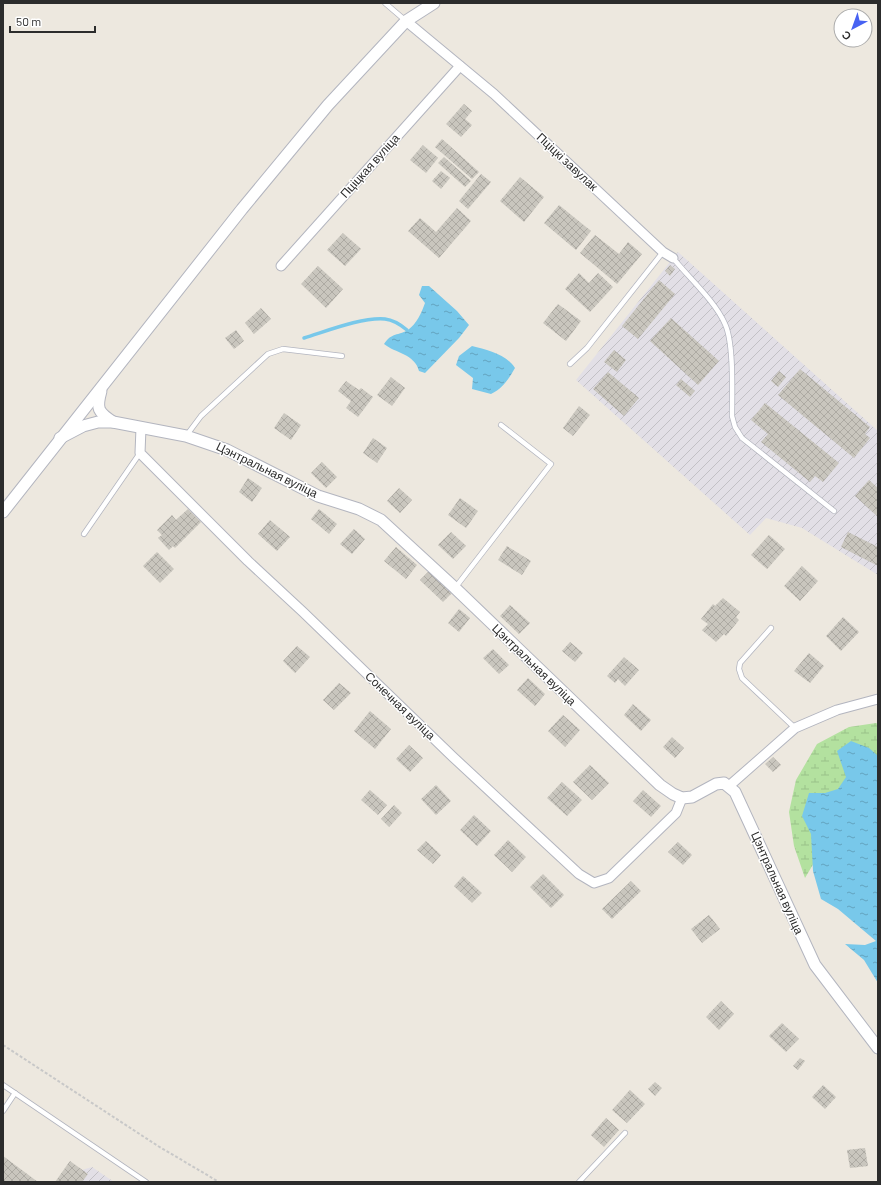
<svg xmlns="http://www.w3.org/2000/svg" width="881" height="1185" viewBox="0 0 881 1185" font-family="Barlow,sans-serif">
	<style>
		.industrial { fill: url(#industrial-furrows) }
		.wetland { fill: url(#wetland-marsh) }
		.water { fill: url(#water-ripples) }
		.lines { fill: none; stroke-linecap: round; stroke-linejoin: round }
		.stream { stroke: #78c8ea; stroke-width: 3.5 }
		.building { fill: url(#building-cross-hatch) }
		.service-casing { stroke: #b3b5bf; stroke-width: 6 }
		.minor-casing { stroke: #b3b5bf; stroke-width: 11 }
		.tertiary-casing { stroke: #b3b5bf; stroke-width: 13 }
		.path { stroke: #c8c8c8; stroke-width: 2; stroke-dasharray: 3 2; stroke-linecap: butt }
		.service { stroke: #fff; stroke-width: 4.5 }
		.minor { stroke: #fff; stroke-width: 9 }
		.tertiary { stroke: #fff; stroke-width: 11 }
		.labels { text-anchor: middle; stroke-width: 3; stroke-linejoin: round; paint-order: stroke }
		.street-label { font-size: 12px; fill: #2c2c2c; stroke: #fff }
	</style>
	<defs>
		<pattern id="industrial-furrows" width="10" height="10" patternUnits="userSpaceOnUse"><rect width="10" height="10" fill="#e2dfe6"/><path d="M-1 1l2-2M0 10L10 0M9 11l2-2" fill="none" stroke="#c2c0c5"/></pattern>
		<pattern id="wetland-marsh" width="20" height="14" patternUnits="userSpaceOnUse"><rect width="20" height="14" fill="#b3e19f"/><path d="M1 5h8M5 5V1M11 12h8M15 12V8" fill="none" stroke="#9ac189"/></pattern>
		<pattern id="water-ripples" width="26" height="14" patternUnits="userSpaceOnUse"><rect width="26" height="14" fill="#78c8ea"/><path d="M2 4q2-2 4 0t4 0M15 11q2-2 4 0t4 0" fill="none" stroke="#63a3be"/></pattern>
		<pattern id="building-cross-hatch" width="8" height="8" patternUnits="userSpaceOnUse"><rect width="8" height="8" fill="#c9c6be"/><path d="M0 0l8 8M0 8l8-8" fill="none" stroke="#adaaa3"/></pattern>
	</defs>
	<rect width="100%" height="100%" fill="#ede8df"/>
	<g class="industrial">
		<path d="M678,252L878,431V575L802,528L766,518L750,535L576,380Z"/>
		<path d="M92,1167L114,1182H55L82,1170Z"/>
	</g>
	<path class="wetland" d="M876,723L878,724V766L854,768L818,856L805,878L794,846L789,812L796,780L817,744L849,727Z"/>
	<g class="water">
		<path d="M422,286H429L457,311L469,325L459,338L425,373L419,371C415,354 395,353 384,344C392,332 398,336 408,330C417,323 421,314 425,303L419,295Z"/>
		<path d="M472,346C487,350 506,354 515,368C508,380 503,388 491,394L472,389L473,378L456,365L459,356Z"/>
		<path d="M851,741L869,748L878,756V983L864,960L845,944L865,945L876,941L838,909L821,899L813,871L811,834L802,816L809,793H825L838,789L846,777L837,751Z"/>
	</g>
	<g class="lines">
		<path class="stream" d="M304,338C327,331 362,317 385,319C394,320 401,325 407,330"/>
	</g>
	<g class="building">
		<path d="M464,104L472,111L465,119L472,125L461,137L446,124Z"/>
		<path d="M442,139L479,172L472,179L435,147Z"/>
		<path d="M423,145L438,158L426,173L410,160Z"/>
		<path d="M444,157L471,181L465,187L438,163Z"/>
		<path d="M441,171L450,178L441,189L432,181Z"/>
		<path d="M481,174L491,182L468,209L459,201Z"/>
		<path d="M520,177L544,197L524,222L500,201Z"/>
		<path d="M559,205L591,231L576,250L544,223Z"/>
		<path d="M457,208L471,221L439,258L408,231L420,218L436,232Z"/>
		<path d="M343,233L361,249L345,266L327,250Z"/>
		<path d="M595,235L619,254L628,242L642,254L617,284L580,253Z"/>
		<path d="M670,265L675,269L670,276L665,271Z"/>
		<path d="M318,266L343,289L326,308L301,284Z"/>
		<path d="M579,273L589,283L598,273L613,287L590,312L565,289Z"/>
		<path d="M659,280L675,294L638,339L622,326Z"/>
		<path d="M558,304L581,321L566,341L543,323Z"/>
		<path d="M261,308L271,319L254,334L245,323Z"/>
		<path d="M671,318L719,361L698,385L650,341Z"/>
		<path d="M236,330L244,341L234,349L225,338Z"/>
		<path d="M614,350L626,360L617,372L604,362Z"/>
		<path d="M800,369L870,427L865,434L870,438L854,458L778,395Z"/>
		<path d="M779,371L786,377L778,387L771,381Z"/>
		<path d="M608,372L639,398L624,416L593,389Z"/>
		<path d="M391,377L405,388L392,406L377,395Z"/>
		<path d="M681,379L695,391L690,397L676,385Z"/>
		<path d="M346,381L359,390L361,388L373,397L358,417L346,408L351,401L338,391Z"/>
		<path d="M765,403L839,463L823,482L815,476L810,482L761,442L768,434L751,420Z"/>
		<path d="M579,406L590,415L573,436L563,428Z"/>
		<path d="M284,413L301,425L291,440L274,428Z"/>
		<path d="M373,438L387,448L377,463L363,453Z"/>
		<path d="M322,462L337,477L326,488L311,473Z"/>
		<path d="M248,478L262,488L252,502L239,492Z"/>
		<path d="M869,480L878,488V517L855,496Z"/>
		<path d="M399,488L412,500L400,513L387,501Z"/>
		<path d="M460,498L478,511L466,528L448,515Z"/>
		<path d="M188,509L201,522L175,548L173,546L169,550L158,538L162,535L157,530L172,515L176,520Z"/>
		<path d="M319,509L337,524L329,534L311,519Z"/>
		<path d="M270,520L290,537L277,551L258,534Z"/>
		<path d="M354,529L365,539L352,554L340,544Z"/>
		<path d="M451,532L466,546L453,559L438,545Z"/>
		<path d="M848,532L878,547V566L841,547Z"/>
		<path d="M769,535L785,549L767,569L751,555Z"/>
		<path d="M507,546L531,561L522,575L498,560Z"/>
		<path d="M396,547L417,565L406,579L384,561Z"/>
		<path d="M157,552L174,569L160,583L143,566Z"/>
		<path d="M802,566L818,581L800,601L784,586Z"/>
		<path d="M429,571L452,593L443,602L420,580Z"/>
		<path d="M723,598L740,612L736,617L739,620L726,636L724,634L716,642L702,630L708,624L701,619L713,604L715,606Z"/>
		<path d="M510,605L530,623L519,634L500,616Z"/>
		<path d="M459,609L470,618L459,632L448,623Z"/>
		<path d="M843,617L859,632L841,651L826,636Z"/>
		<path d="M570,642L583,653L575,662L562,651Z"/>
		<path d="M297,646L310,657L295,673L283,661Z"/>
		<path d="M493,649L509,665L499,674L483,658Z"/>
		<path d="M809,653L824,666L810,683L794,671Z"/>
		<path d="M624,657L639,670L625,686L618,679L615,683L607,676Z"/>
		<path d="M528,678L545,694L535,706L517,690Z"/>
		<path d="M339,683L351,693L334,710L323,700Z"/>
		<path d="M633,704L651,720L641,731L624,715Z"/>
		<path d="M370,711L391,729L375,749L354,731Z"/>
		<path d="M563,715L580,730L565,747L548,731Z"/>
		<path d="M672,737L684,748L675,758L663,747Z"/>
		<path d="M409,745L423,758L410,772L396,759Z"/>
		<path d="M773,757L781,765L773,772L765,764Z"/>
		<path d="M590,765L609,783L592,800L573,782Z"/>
		<path d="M562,782L582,800L567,816L547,798Z"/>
		<path d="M436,785L451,801L436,815L421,799Z"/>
		<path d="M370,790L387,805L378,815L361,800Z"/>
		<path d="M643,790L661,806L651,817L633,801Z"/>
		<path d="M394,805L402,813L389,827L381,819Z"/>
		<path d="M474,815L491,831L477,846L460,830Z"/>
		<path d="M508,840L526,857L512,872L494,855Z"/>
		<path d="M426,841L441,855L433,864L417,850Z"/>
		<path d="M678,842L692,855L683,865L668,852Z"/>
		<path d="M543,874L564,895L551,908L530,887Z"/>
		<path d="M463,876L482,893L472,903L454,886Z"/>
		<path d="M631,881L641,891L612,919L602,909Z"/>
		<path d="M709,915L720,929L702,943L691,929Z"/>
		<path d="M721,1001L734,1014L719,1030L706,1017Z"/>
		<path d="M782,1023L799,1039L786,1052L769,1036Z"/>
		<path d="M800,1058L805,1061L798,1070L793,1066Z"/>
		<path d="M655,1082L662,1088L655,1096L648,1089Z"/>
		<path d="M823,1085L836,1097L825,1109L812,1097Z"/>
		<path d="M630,1090L645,1104L627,1123L612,1110Z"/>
		<path d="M606,1118L619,1130L604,1147L591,1135Z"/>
		<path d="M865,1148L868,1166L850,1168L847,1150Z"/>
		<path d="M3,1156L38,1182H3Z"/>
		<path d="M70,1161L88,1174L82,1182H55Z"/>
	</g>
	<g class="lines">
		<defs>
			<g id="service">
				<path d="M385,3L406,21"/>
				<path d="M673,258C689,278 715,301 725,324C734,343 732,393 732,416L735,427L742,438L834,511"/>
				<path d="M570,364L587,348L663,252"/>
				<path d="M186,436L201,416L268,354L283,349L342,356"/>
				<path d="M84,534L140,453"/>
				<path d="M455,588L551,464L501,425"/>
				<path d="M771,628L740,663L739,669L742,678L795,728"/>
				<path d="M3,1085L146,1182"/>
				<path d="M3,1111L15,1093"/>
				<path d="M579,1182L625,1133"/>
			</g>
			<g id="minor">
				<path d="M406,21L494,94L663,252L673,258"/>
				<path d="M281,266L460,66"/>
				<path d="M141,428L140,453L248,561L303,612L453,757L579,874L594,883L609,878L676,813L682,798"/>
				<path d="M729,786L795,728L837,710L878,699"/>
			</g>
			<g id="tertiary">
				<path d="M101,391C96,409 98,412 113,422"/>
				<path d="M60,438L83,426L98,422H113L186,436L227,450L318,496L359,509L381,520L455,588L660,785L673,794L682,798L692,797L716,784L724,783L735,792L815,965L878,1048"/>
				<path d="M3,512L242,209L328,105L406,21L434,3"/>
			</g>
		</defs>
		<use href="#service" class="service-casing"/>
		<use href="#minor" class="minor-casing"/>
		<use href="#tertiary" class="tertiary-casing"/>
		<path class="path" d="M3,1045L158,1146L219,1182"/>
		<use href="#service" class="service"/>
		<use href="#minor" class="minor"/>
		<use href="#tertiary" class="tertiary"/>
	</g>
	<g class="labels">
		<g class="street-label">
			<text transform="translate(567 162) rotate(43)" y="4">Пціцкі завулак</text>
			<text transform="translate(370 166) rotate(-48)" y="4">Пціцкая вуліца</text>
			<text transform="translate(267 470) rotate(26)" y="4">Цэнтральная вуліца</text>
			<text transform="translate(534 665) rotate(44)" y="4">Цэнтральная вуліца</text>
			<text transform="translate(400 706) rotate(44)" y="4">Сонечная вуліца</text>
			<text transform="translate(777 883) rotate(66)" y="4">Цэнтральная вуліца</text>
		</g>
	</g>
	<rect width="881" height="1185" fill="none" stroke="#2c2c2c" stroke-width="8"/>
	<g transform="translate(853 28) rotate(221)"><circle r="19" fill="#ffffff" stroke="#ababab"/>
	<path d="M0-3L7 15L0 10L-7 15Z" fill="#4762f2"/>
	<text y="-6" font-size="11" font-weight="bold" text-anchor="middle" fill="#2c2c2c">С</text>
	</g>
	<path d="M10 26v6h85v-6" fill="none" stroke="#2c2c2c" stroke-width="2"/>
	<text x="16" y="26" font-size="12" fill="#2c2c2c" stroke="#ffffff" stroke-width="3" paint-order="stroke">50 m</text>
</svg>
